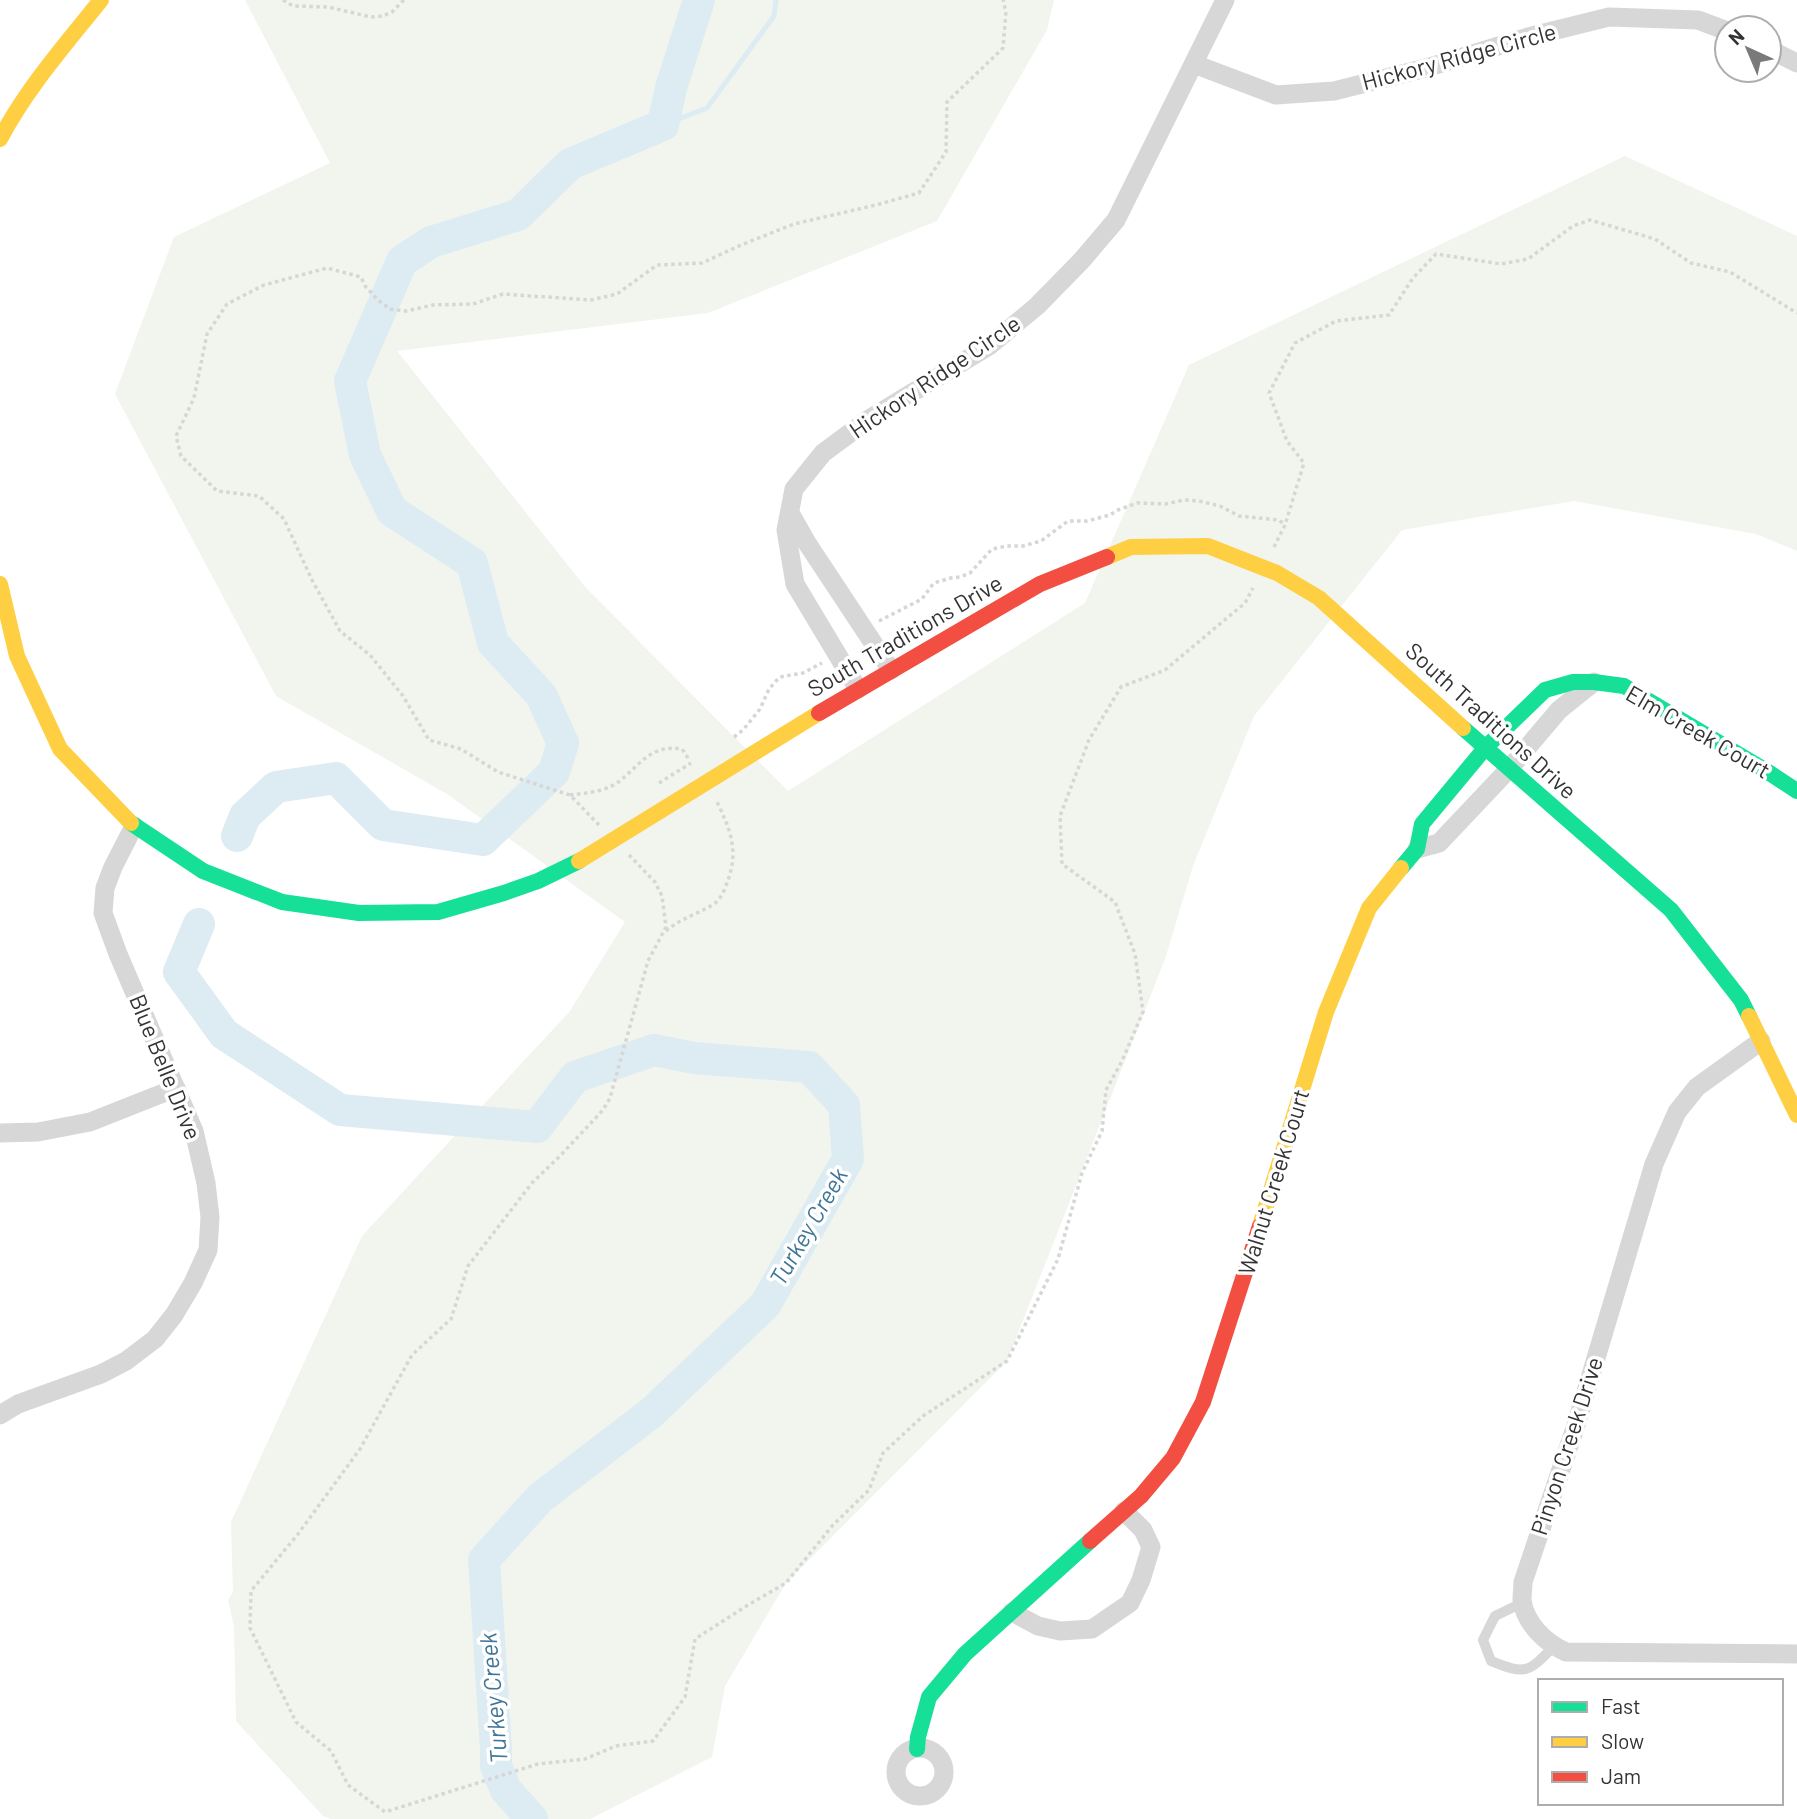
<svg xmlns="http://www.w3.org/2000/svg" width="1797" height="1819" viewBox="0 0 1797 1819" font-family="Barlow,sans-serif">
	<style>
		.green { fill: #f1f5ed }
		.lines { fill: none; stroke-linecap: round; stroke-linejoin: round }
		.stream { stroke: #ddebf3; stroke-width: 5 }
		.river { stroke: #ddebf3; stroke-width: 32 }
		.path { stroke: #d6d6d6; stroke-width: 3.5; stroke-dasharray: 3.5 3.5; stroke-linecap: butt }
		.lane { stroke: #d7d7d7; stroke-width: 10 }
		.street { stroke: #d7d7d7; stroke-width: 19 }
		.fast { stroke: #16e098; stroke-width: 16 }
		.slow { stroke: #ffcf43; stroke-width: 16 }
		.jam { stroke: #f24e42; stroke-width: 16 }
		.labels { text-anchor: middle; stroke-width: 7; stroke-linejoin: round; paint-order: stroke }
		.street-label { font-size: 23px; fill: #333; stroke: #fff }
		.water-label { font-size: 24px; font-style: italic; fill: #3f7597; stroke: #fff }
	</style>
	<rect width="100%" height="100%" fill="#fff"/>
	<path class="green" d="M245,0H1054L1047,30L937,221L708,313L397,351L586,588L788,791L1085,603L1189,365L1625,156L1797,236V551L1756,534L1574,501L1402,530L1254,716L1193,866L1165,959L1007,1361L786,1583L725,1686L712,1757L590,1819H331L323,1816L236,1721L234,1627L228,1600L233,1592L231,1522L362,1236L570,1011L625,922L447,794L276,696L115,394L174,237L330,163Z"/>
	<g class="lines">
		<path class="stream" d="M663,125L707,108L774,16L776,0"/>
		<g class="river">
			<path d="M237,836L245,816L276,787L336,778L383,825L483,840L554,772L563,743L541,695L493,643L472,563L392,511L365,455L350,381L402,261L431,242L518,215L570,164L663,125L671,88L699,0"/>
			<path d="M199,924L179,972L224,1034L340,1110L537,1127L575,1077L654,1050L694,1058L809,1067L844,1105L848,1159L765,1305L651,1413L540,1498L484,1560L496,1749V1766L506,1790L532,1819"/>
		</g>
		<g class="path">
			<path d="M283,0L293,6L328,7L371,17L383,16L392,12L404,0"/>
			<path d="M1274,547L1285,525L1304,463L1287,441L1269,393L1295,343L1336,321L1389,315L1413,278L1436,254L1501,264L1528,259L1573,226L1590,220L1655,239L1691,263L1730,272L1797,313"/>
			<path d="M879,621L922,599L933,584L937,582L951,578L960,577L970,573L992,549L1007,546H1023L1041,541L1068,521H1087L1110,515L1118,510L1137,503L1165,504L1184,500L1199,501L1220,506L1239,516L1279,520L1284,524"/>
			<path d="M734,737L743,730L760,709L769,689L775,682L780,677L803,673L822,663"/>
			<path d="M659,783L691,763"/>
			<path d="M570,795C586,793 603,792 617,783C640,766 649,744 682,749L688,758"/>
			<path d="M599,825L570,795L498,772L461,749L429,740L403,696L370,655L340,631L312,580L284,519L259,496L217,491L181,456L176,436L194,398L207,334L227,304L264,285L327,268L361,277L365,286L378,300L390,309L406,311L433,305L473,304L503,294L591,300L617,294L657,265L702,263L741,245L794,224L876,205L919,193L946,152L947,102L1003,48L1006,12L1003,0"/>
			<path d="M629,855L655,882L662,896L666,927L648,961L610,1098L603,1110L560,1156L532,1183L468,1266L451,1319L412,1355L360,1449L298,1534L251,1591L250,1628L296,1722L331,1751L348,1785L385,1812L538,1764L585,1759L616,1746L653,1741L685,1697L695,1639L748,1605L786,1583L833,1525L869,1490L883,1453L923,1416L1007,1361L1058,1259L1082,1173L1102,1131L1106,1090L1122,1061L1143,1012L1135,954L1115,902L1062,864L1060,816L1089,740L1121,687L1165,670L1245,603L1253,588"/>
			<path d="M666,931C681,918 698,914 714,904C721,899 725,889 728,880C739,850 730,829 717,802"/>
		</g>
		<path class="lane" d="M1522,1603L1495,1616L1483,1640L1491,1661C1526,1675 1528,1673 1554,1646"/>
		<g class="street">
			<path d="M1769,49L1797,63"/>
			<path d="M1194,64L1276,95L1334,91L1426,68L1528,37L1609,17L1698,20L1727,31"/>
			<path d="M790,513L807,543L891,670"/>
			<path d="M858,689L795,584L786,530L794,489L823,453L869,419L989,346L1037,306L1082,260L1116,220L1225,0"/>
			<path d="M1417,849L1439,843L1509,769L1559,710L1594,682"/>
			<path d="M1761,1041L1697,1087L1677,1112L1654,1164L1576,1425L1523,1582C1523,1588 1522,1594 1522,1600C1525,1624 1546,1643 1566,1652L1797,1654"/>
			<path d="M0,1133L38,1132L90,1122L176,1088"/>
			<path d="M0,1415L18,1404L101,1374L126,1361L155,1339L174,1315L193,1283L208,1250L210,1217L206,1183L194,1131L118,954L103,913L105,888L113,867L134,826"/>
			<path d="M1012,1612L1038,1626L1060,1631L1092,1629L1130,1603L1141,1580L1151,1547L1143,1530L1124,1511"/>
			<circle cx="920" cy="1772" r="24"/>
		</g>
		<g class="fast">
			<path d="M1463,728L1671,910L1741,1000L1749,1016"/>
			<path d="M131,823L203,871L282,902L359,913L438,912L504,893L538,881L579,861"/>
			<path d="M1401,868L1417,849L1422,824L1486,747L1545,690L1573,682H1594L1624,686L1765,770L1797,791"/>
			<path d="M917,1749L918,1737L929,1697L965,1654L1090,1541"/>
		</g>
		<g class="slow">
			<path d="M0,139C27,88 65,45 101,0"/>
			<path d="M1107,557L1131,547L1208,546L1277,573L1319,598L1463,728"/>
			<path d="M0,584L17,656L60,749L131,823"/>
			<path d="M579,861L819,713"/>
			<path d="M1749,1016L1797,1115"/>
			<path d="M1260,1226L1326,1012L1369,908L1401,868"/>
		</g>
		<g class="jam">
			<path d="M819,713L1040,584L1107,557"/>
			<path d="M1090,1541L1141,1496L1173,1458L1203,1402L1260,1226"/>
		</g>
	</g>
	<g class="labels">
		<g class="street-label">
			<text transform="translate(1459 57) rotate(-15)" y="8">Hickory Ridge Circle</text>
			<text transform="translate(935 377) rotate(-34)" y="8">Hickory Ridge Circle</text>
			<text transform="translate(905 636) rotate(-30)" y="8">South Traditions Drive</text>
			<text transform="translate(1491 721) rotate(42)" y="8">South Traditions Drive</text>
			<text transform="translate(1698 732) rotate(30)" y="8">Elm Creek Court</text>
			<text transform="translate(165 1067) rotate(68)" y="8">Blue Belle Drive</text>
			<text transform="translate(1274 1182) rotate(-73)" y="8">Walnut Creek Court</text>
			<text transform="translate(1567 1446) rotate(-72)" y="8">Pinyon Creek Drive</text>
		</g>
		<g class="water-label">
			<text transform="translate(809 1227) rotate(-60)" y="8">Turkey Creek</text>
			<text transform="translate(494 1698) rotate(-95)" y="8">Turkey Creek</text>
		</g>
	</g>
	<rect x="1538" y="1679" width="245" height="126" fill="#ffffff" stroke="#adadad" stroke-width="2"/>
	<rect x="1552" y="1702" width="35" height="10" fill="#16e098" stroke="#adadad" stroke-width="2"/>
	<text x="1601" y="1714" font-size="21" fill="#333333">Fast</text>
	<rect x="1552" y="1737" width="35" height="10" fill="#ffcf43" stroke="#adadad" stroke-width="2"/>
	<text x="1601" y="1749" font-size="21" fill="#333333">Slow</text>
	<rect x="1552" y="1772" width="35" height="10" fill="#f24e42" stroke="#adadad" stroke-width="2"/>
	<text x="1601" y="1784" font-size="21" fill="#333333">Jam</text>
	<g transform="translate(1748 49) rotate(316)"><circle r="33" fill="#ffffff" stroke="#adadad" stroke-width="2"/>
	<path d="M0-5L12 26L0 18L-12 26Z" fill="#7a7a7a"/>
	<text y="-10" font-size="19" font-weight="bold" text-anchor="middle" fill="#333333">N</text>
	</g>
</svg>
